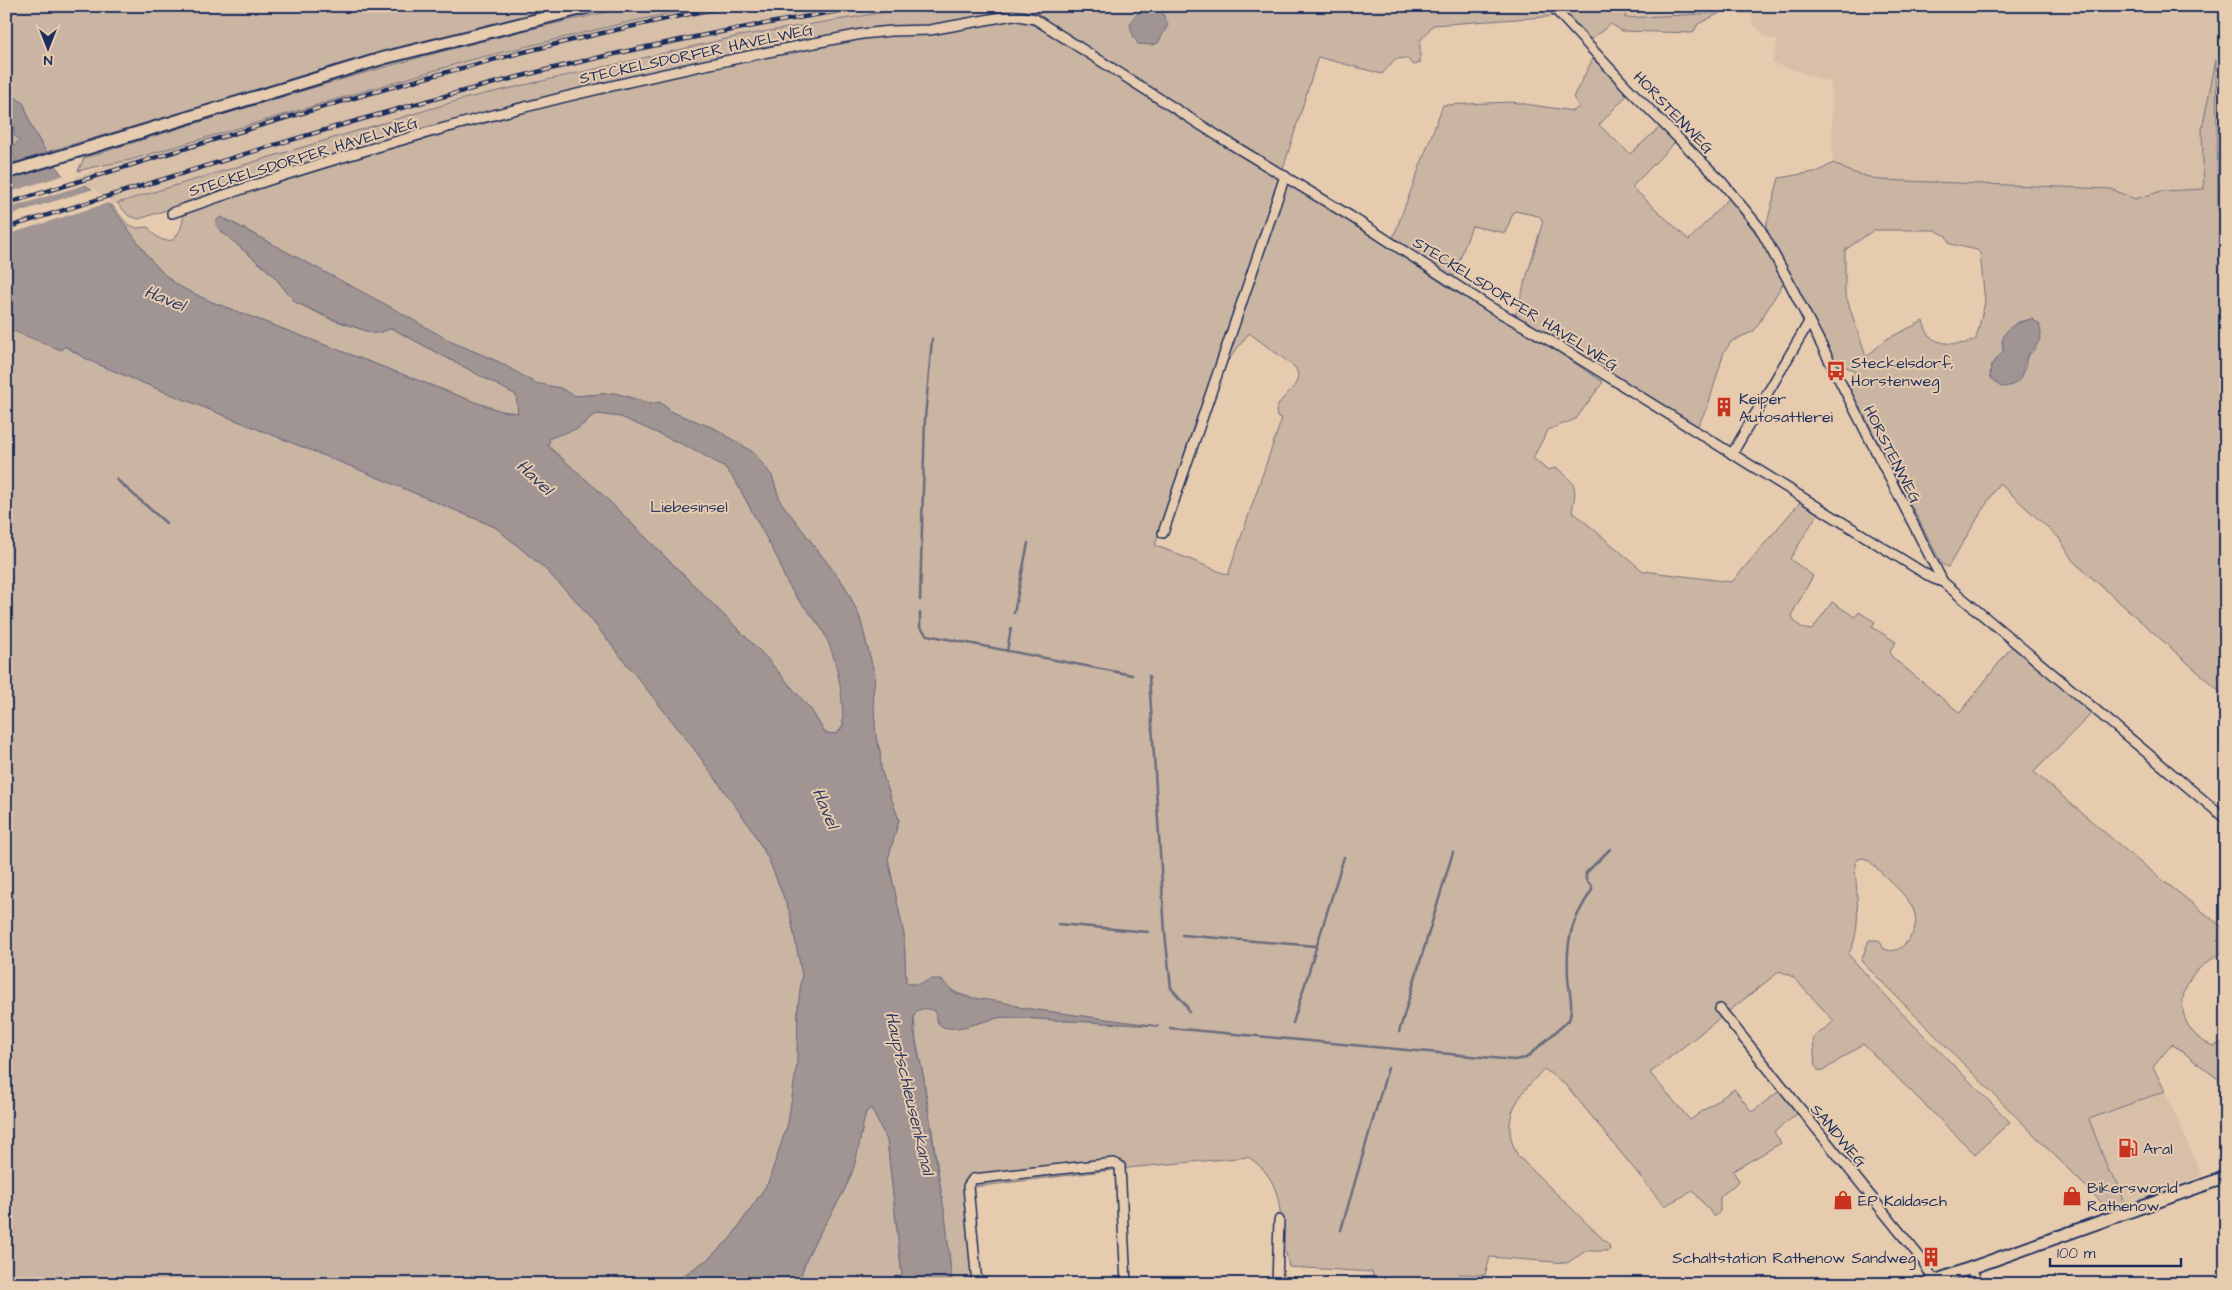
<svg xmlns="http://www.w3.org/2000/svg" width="2232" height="1290" viewBox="0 0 2232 1290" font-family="'Architects Daughter',sans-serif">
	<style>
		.built { fill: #d8bfa8 }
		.green { fill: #cab4a2; stroke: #727280; fill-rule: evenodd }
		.water { fill: #a19593; stroke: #6b6c7e; fill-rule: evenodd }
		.pier { fill: #e7cbae }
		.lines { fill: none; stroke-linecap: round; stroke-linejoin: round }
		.stream { stroke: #6b6c7e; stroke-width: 2.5 }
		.minor-casing { stroke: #1b2f5e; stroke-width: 12 }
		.major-casing { stroke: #1b2f5e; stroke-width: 15 }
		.minor { stroke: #e7cbae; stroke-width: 9 }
		.major { stroke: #e7cbae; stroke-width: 11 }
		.rail-casing { stroke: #1b2f5e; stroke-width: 4.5 }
		.rail { stroke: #e7cbae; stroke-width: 2.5; stroke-dasharray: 8; stroke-linecap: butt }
		.labels { text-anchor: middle; stroke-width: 4; stroke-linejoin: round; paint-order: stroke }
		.street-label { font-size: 16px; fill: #1b2f5e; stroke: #e7cbae }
		.poi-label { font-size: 16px; fill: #1b2f5e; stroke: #e7cbae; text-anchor: start }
		.park-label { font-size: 16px; fill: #2c3c65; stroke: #e7cbae }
		.water-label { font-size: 18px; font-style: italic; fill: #2f3e66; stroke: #e7cbae }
	</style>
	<rect width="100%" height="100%" fill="#e7cbae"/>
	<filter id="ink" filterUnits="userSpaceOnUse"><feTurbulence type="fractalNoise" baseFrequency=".02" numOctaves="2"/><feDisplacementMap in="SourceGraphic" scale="10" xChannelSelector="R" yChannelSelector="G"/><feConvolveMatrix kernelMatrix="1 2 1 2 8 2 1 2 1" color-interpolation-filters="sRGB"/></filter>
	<g filter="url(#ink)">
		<g class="built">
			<path d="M706,6H922L630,59L463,99L110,205L93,190L72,178L110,165L470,60L629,22Z"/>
			<path d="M1625,6H2226V44L2216,60L2202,129L2204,189L2162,191L2135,199L2111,189L1880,180L1851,172L1833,163L1831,82L1772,63L1778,41L1766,37L1753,24L1751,15L1720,13L1625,18Z"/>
			<path d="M2165,1091L2202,1176L2125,1204L2117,1181L2109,1172L2089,1119Z"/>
		</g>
		<g class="green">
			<path d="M6,6H569L442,37L46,152L31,126L24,104L6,90Z"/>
			<path d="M637,6H706L629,22L470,60L130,160C112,164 96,166 78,171L84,158C267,101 449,43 637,6Z"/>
			<path d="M922,6H1547L1558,16L1433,25L1420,41V63L1414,65L1406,58L1395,59L1382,74L1318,57L1283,169L1168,100L1035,15L1024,11H1016L935,26L878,27L744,53L1009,19L1022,20L1039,28L1227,146L1293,184L1454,291L1543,342L1603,382L1576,419L1548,430L1533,458L1547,470L1557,468C1577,485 1577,485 1572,511L1643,571L1732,582L1800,502L1818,513L1790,559L1813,576L1792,614C1792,623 1804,630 1812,630L1832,602L1855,617L1859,612L1875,622L1872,627L1896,642L1890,650L1892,657L1960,713L2012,646L2093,712L2034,772L2136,859L2226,930V950C2214,958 2197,967 2190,979C2174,1006 2185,1035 2213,1046L2222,1043L2226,1046V1085L2172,1044L2153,1067L2165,1091L2089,1119L2109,1172L2117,1181L2125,1204L2109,1210L1861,961L1869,940H1879L1884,949C1892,952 1898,951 1905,944C1929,918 1908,898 1888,879C1880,872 1873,863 1864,858L1858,859L1855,864C1856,888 1863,934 1848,954L1891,1002L2010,1122L1975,1154L1863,1044L1823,1071L1818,1070L1815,1066L1813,1038L1834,1021L1793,977L1780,971L1650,1073L1690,1120L1734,1089L1752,1112L1779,1091L1797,1114L1774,1132L1781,1143L1733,1171L1739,1181L1720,1197V1211L1715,1217L1693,1191L1664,1206L1567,1086L1544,1069C1518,1096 1498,1118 1518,1156L1609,1245L1610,1250L1608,1251H1586L1567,1263L1490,1257L1485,1275L1460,1274L1458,1284L1374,1283L1372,1272L1289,1267L1286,1253L1281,1249C1281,1212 1283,1179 1248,1157L1137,1167L964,1188L974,1284H952L946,1223L924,1079L916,1040L914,1016L916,1011L922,1008L935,1010C936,1015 936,1022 940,1025C953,1034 987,1019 1003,1017L1157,1026L1022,1008C997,998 958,1004 942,980L917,985L906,982L904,935L888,859L899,820L881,770L880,751L876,738L873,694L875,677L860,618L845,586L780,501L772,476L754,453L716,429L672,412L660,402L652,404L615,393L575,396L560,388L535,383L499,362L452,342L228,220L219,218L216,225L222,232L272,274L295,302L330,319L372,333C380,334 385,329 393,329L517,395L518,413L501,411L475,402L212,302L180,287L165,275L150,259L110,205H112L127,224L137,228L148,227C156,237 160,242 173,240C183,230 185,217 182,205L139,219L129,216L117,203L463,99L739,36ZM1249,333L1295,367C1308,388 1271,397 1277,417L1282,418L1228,575L1155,545L1211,383Z"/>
			<path d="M1558,6H1625V18L1720,13L1698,24L1693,33L1622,31L1611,24L1590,40Z"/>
			<path d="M1593,59L1628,94L1599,125L1630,154L1660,127L1675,142L1632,187L1689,240L1729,198L1763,243L1784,282L1754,331L1732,341L1724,352L1708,406L1697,427L1515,316L1543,221L1539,216L1514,211L1505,233L1472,226L1453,278L1393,238L1443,105L1511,102L1573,111L1579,107L1573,97Z"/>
			<path d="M2216,60L2218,211H2226V697L2073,561L2059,538L1999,483L1948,567L1942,564L1850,390L1854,370L1835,363L1765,230L1779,178L1819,171L1833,163L1851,172L1880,180L2111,189L2135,199L2162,191L2204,189L2202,129ZM1874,230H1935L1946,236L1950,244L1977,250L1980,253L1985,302L1976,339C1967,346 1943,345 1933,339C1927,334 1925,327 1923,321L1887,339L1866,357L1845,293V250ZM2032,319L2039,324L2040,338L2035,349L2027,357L2025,369L2018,381L1990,378L1991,365L2003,352L2002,340L2018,322Z"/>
			<path d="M6,122L14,128L19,140L12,150L16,161L6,165Z"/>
			<path d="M6,328L64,346L88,360L138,381L360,470L495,527L543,567L578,603L692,746L751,828L769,860L790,913L802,975L798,1007L797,1065L788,1124L768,1183L730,1239L708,1259L671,1284H6Z"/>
			<path d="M598,414L621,417L693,449L725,467L736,482L780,563C785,589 805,607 821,628C840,655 843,694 843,726L837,734L825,733L812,711L763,654L601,493L548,446L550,438L584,424L592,416Z"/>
			<path d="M871,1108L887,1140L903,1284H799C806,1246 834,1215 849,1180C858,1160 860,1134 866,1112Z"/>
		</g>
		<g class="water">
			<path d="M1148,8H1160L1168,25L1158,43L1152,45L1138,44C1126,25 1128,17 1148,8Z"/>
			<path d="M6,90L24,104L31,126L41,144L62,175C112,188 131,242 165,275C179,288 195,294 212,302L475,402L501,411L518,413L516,395L393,329C385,329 380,334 372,333L330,318L295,302L272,274L222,232L216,225L217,220L221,217L387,305L452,342L499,362L535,383L560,388L575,396L615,393L651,404L659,402L672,412L716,429L754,453L772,476L780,501L845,586L860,618L875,677L873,694L876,738L880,751L881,770L899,820L888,859L904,935L906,982C922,990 927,975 939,980C947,982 949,991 957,994C979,1001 1001,999 1022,1008L1159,1026L1003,1017C986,1019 953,1035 940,1025C936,1022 936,1015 934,1010C929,1009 920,1007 916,1012C908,1022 922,1067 924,1079L923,1080L946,1223L952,1284H903L887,1140L871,1108L866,1112C860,1134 858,1160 849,1180C834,1215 806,1246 799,1284H671L708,1259L730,1239L768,1183L788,1123L797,1065L798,1007L802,975L790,913L769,860L751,828L692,746L578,603L543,567L495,527L360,470L138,381L88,360L65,346L61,350L6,328V165L16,161L11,150L19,140L14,135V128L6,122ZM598,414L621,417L693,449L725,467L736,482L780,563C786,593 809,606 823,631C838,661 843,693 843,726L837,734L825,733L812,711L763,654L601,493L548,446L550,438L579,428L592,416Z"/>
			<path d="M2032,319L2039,324C2045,340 2036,344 2028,355C2019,366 2029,386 2001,387L1990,378L1991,365L2003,352C2004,347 2002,344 2003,339C2005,326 2021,321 2032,319Z"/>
		</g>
		<g class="pier">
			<path d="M68,174L87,184L6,209V193Z"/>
			<path d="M94,189L111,202L6,235V216Z"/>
		</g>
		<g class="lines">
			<g class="stream">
				<path d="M116,479L166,523"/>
				<path d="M920,600L925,418L932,339"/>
				<path d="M920,613V627L927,635L1132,675"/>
				<path d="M1014,613L1028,543"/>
				<path d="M1007,651L1011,628"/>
				<path d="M1149,676L1165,933L1171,988L1186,1005L1189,1012"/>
				<path d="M1058,924L1148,932"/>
				<path d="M1182,935L1316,946"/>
				<path d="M1293,1023L1344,857"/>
				<path d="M1170,1028L1514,1060L1526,1058L1569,1020C1574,1006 1569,992 1568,977C1566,938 1571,922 1592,890V887L1586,880V873L1610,849"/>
				<path d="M1399,1032L1453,852"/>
				<path d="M1341,1230L1388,1068"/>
			</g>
			<defs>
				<g id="minor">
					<path d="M1552,6L1628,88L1722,182L1759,227L1788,280L1943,582L2226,819"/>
					<path d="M172,213C397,133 628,77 862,34L891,31L930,30L1013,15L1035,19L1221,138L1350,216L1490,307L1554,343L1932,578L1943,582"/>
					<path d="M1732,454L1809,322"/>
					<path d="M1163,533L1285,176"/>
					<path d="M1720,1009L1923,1261L1934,1281"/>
					<path d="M1971,1268L1978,1284"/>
					<path d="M977,1284L968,1186L973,1179L1114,1163L1120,1166L1126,1284"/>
					<path d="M1277,1284L1279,1220"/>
				</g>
				<g id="major">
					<path d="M6,173L384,58L592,6"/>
					<path d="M1926,1284L2226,1177"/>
				</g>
			</defs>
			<use href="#minor" class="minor-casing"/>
			<use href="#major" class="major-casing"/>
			<use href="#minor" class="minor"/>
			<use href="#major" class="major"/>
			<defs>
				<g id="rail">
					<path d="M6,204C246,129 484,53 730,6"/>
					<path d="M6,228C175,176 343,121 514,78C631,48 750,25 870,6"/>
				</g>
			</defs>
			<use href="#rail" class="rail-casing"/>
			<use href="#rail" class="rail"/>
		</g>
	</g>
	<defs>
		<symbol id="bus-bare" viewBox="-9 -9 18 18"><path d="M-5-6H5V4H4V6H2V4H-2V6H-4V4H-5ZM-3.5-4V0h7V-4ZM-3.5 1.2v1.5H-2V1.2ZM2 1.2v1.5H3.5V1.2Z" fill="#c8321e" stroke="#e7cbae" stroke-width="2.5" paint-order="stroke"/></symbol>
		<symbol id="building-bare" viewBox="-9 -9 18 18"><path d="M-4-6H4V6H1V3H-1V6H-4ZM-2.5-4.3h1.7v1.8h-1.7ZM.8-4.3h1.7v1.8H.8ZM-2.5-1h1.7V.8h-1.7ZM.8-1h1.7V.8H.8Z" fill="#c8321e" stroke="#e7cbae" stroke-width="2.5" paint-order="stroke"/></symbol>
		<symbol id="fuel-bare" viewBox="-9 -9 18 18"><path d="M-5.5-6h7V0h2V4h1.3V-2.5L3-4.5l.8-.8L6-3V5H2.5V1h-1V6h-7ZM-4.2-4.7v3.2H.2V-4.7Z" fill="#c8321e" stroke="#e7cbae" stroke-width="2.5" paint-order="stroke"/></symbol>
		<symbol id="shop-bare" viewBox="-9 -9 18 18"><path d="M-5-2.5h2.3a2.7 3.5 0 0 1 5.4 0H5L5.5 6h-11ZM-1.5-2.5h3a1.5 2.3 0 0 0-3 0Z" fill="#c8321e" stroke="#e7cbae" stroke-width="2.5" paint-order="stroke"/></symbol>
	</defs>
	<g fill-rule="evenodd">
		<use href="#bus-bare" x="1822" y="357" width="28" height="28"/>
		<use href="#building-bare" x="1710" y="393" width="28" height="28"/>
		<use href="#fuel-bare" x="2114" y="1134" width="28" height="28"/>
		<use href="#shop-bare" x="2058" y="1182" width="28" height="28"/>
		<use href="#shop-bare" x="1829" y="1186" width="28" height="28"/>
		<use href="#building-bare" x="1917" y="1243" width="28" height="28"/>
	</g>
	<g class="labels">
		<g class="street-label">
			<text transform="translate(696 53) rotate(-12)" y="6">STECKELSDORFER HAVELWEG</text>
			<text transform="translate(1674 112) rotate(46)" y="6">HORSTENWEG</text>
			<text transform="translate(303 156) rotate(-17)" y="6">STECKELSDORFER HAVELWEG</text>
			<text transform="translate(1516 303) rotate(32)" y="6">STECKELSDORFER HAVELWEG</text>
			<text transform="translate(1893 454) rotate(63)" y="6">HORSTENWEG</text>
			<text transform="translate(1839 1135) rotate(50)" y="6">SANDWEG</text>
		</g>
		<g class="poi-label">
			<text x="1851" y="368">Steckelsdorf,<tspan x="1851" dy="18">Horstenweg</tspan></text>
			<text x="1739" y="404">Keiper<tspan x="1739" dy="18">Autosattlerei</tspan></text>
			<text x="2143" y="1154">Aral</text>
			<text x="2087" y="1193">Bikersworld<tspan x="2087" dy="18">Rathenow</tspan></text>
			<text x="1858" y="1206">EP Kaldasch</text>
			<text x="1916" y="1263" text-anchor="end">Schaltstation Rathenow Sandweg</text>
		</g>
		<g class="park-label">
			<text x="689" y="512">Liebesinsel</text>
		</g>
		<g class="water-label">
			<text transform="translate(165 298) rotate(22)" y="6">Havel</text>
			<text transform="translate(535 477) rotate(43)" y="6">Havel</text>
			<text transform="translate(826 808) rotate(67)" y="6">Havel</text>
			<text transform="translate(910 1093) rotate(77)" y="6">Hauptschleusenkanal</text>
		</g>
	</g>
	<rect width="2232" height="1290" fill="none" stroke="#e7cbae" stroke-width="25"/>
	<rect x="12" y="12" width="2207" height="1265" fill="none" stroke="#1b2f5e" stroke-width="2" filter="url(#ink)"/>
	<g transform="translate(48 48) rotate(180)" stroke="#e7cbae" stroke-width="4" paint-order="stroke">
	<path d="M0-4L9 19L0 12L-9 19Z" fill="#1b2f5e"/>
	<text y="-8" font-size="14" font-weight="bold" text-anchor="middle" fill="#1b2f5e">N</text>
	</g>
	<path d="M2050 1258v8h131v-8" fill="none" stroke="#1b2f5e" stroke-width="2.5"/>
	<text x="2057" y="1258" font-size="15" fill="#1b2f5e" stroke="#e7cbae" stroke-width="4" paint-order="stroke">100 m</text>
</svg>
